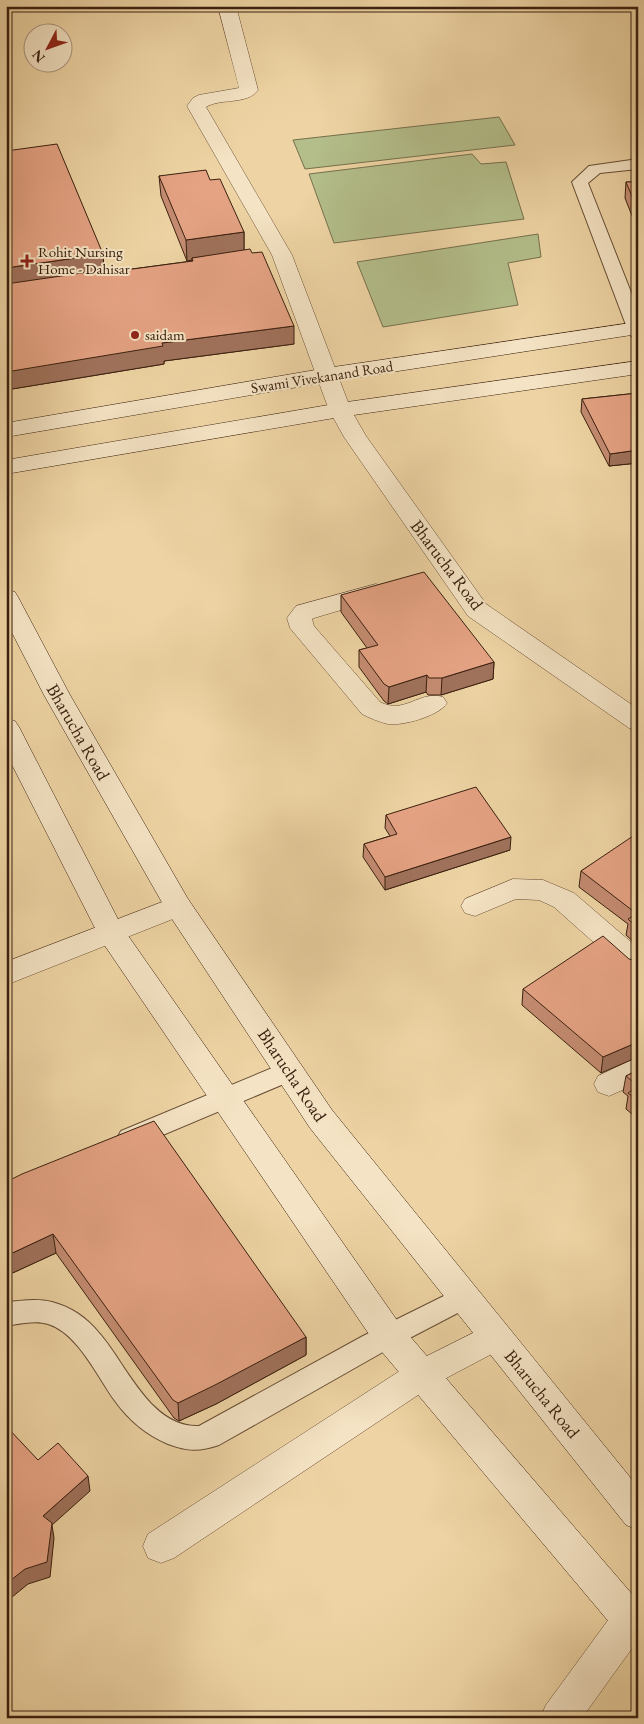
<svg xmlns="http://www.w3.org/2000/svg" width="644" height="1724" viewBox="0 0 644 1724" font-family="'EB Garamond',serif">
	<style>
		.green { fill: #b3be8a; stroke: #766f4c }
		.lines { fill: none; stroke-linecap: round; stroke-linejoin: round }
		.lane-casing { stroke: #674d34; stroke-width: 2 }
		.street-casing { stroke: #674d34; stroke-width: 1 }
		.secondary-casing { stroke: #3a200f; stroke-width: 1 }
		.lane { fill: #f4e3c4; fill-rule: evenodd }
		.street { fill: #f4e3c4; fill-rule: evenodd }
		.secondary { fill: #f4e3c4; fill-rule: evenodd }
		.wall { fill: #c58c72; stroke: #3a200f }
		.shaded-wall { fill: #a0725c; stroke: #3a200f }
		.building { fill: #e5a384; stroke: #3a200f }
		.poi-dot { fill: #8f2418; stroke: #f4e3c4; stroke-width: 2 }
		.labels { text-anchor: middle; stroke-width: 4; stroke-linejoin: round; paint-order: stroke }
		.far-poi-label { font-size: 15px; fill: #3a200f; stroke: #f4e3c4; text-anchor: start }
		.far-street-label { font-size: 15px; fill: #3a200f; stroke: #f4e3c4 }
		.street-label { font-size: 18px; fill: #3a200f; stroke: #f4e3c4 }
	</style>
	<rect width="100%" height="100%" fill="#eed4a4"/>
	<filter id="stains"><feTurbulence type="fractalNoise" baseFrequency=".004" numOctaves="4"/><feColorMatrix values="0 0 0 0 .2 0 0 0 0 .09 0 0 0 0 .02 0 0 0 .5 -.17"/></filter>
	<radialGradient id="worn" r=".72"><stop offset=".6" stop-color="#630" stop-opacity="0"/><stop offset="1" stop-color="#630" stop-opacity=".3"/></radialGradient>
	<g class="green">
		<path d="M499,117L515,145L305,169L293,140Z"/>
		<path d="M472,154L481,164L506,162L524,219L334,243L309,174Z"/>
		<path d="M538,234L541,257L508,263L518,305L383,327L357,262Z"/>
	</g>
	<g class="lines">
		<defs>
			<g id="lane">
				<path d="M638,159V169L600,173L588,183L638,310V338L632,337L629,333L572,182L589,166Z"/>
				<path d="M289,1061L298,1064L301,1071L298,1078L139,1145L130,1148L121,1145L117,1138L121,1131Z"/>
				<path d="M464,1286L473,1289L477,1297L473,1305L383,1352L219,1445C199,1452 187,1451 168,1444C146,1435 128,1419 115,1401C98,1378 78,1333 48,1324C35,1320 19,1324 6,1326V1302C21,1301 37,1298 52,1302C71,1307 87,1318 99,1333C126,1363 150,1428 199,1426L363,1336Z"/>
			</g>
			<g id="street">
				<path d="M218,6H236L258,90C248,105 220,98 206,107L292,255L351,410L366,436L486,604L638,709V731L629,728L468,616L344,437L329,410L272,255L187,106L193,98L199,95L239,88Z"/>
				<path d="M376,584L385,587L388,592L385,597L314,618L312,619L314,626L380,702C405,715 419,690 443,697L447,703C439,716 403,726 388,724C379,722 370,718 362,714L290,628L287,618L296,606Z"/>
				<path d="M513,879L543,880L574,893L638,948V976L628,973L554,907L539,900L516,899L475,916L465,913L461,906L465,899Z"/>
				<path d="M178,896L188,899L192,906L188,913L6,985V962Z"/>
				<path d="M638,1057V1083L609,1096L598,1092L594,1084L598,1076Z"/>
				<path d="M495,1322L507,1326L512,1336L507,1346L433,1385L174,1558L161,1563L148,1558L143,1546L148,1534L409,1365Z"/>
				<path d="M638,1592V1640L582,1718H540L546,1705L625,1597Z"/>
			</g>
			<g id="secondary">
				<path d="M638,322V334L327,382L6,437V423L327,368Z"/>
				<path d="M638,361V374L340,417L6,474V460L340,403Z"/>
				<path d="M6,589L15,592L18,597L70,695L188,899L332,1110L638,1487V1530L626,1525L310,1128L168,913L44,695L6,621Z"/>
				<path d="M6,718L15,721L19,727L122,927L401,1326L638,1601V1646L625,1641L377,1346L101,940L6,753Z"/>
			</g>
		</defs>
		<use href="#lane" class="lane-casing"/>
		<use href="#street" class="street-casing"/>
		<use href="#secondary" class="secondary-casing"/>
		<use href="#lane" class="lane"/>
		<use href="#street" class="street"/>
		<use href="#secondary" class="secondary"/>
	</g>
	<g class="wall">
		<path d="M6,151L103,254L104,270L110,272L192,261V260L187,261L161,196L159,176L210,180L244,232V250L294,344L164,361V364L6,390Z"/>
		<path d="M626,182H638V231L625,198Z"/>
		<path d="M638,393V463L609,466L581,412L582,399Z"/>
		<path d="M341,595L494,662L493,679L441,695H428L426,692L388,704L384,701L359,667V650L367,648L341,612Z"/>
		<path d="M386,815L510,850L385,890L363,857L364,844L390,836L385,828Z"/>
		<path d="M638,835V946L626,935L628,924L579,887L581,871Z"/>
		<path d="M629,959L601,1073L522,1005L523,989Z"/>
		<path d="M638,1070V1119L626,1109L628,1096L623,1092L626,1076Z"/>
		<path d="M6,1182L306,1337V1355L216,1404L179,1421L174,1418L56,1253L6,1276Z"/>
	</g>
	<g class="shaded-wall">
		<path d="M244,232V253L192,258V260L187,261L186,240Z"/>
		<path d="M103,254L104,272L6,286V268Z"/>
		<path d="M294,326V344L164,361V364L6,390V372L162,343Z"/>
		<path d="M638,450V463L609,466L610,454Z"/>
		<path d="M494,662L493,679L441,695L442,678Z"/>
		<path d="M427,675L426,692L388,704L389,687Z"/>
		<path d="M511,837L510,850L385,890V877Z"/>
		<path d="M638,1042V1057L601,1073L603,1057Z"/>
		<path d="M53,1234L56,1253L6,1276V1256Z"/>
		<path d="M306,1337V1355L216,1404L179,1421L178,1403Z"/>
		<path d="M88,1476L90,1491L52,1525L54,1538L50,1577L28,1584L6,1602V1584L43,1516Z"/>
	</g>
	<g class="building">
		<path d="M57,144L103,254L6,268V151Z"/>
		<path d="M206,170L210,180L220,179L244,232L186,240L159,176Z"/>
		<path d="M626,182H638V211Z"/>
		<path d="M250,249L252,253L262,252L294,326L162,343L163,346L6,372V284L109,269L110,272L193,261L192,258Z"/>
		<path d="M638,393V450L610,454L582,399Z"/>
		<path d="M424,572L494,662L442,678H429L427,675L389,687L384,684L359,650L378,645L341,595Z"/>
		<path d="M476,787L511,837L385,877L364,844L397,834L386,815Z"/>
		<path d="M636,834L638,835V928L628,919L637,914L581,871Z"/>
		<path d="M603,936L629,959L638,961V1042L603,1057L523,989Z"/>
		<path d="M638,1070V1101L628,1093L638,1086L626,1076Z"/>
		<path d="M154,1121L306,1337L215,1385L178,1403L173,1400L53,1234L6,1256V1182L22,1174Z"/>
		<path d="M6,1426L38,1460L58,1443L88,1476L43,1516L52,1523L47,1562L25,1569L6,1584Z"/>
	</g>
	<g class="poi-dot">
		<path d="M24.5 253.5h5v5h5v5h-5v5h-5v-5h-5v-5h5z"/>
		<circle cx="135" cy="335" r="5"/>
	</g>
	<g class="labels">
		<g class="far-poi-label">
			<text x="38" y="257">Rohit Nursing<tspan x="38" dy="17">Home - Dahisar</tspan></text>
			<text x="145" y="340">saidam</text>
		</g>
		<g class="far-street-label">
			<text transform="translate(322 377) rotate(-9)" y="5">Swami Vivekanand Road</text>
		</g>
		<g class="street-label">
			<text transform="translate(447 565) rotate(53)" y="6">Bharucha Road</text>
			<text transform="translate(78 732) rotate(60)" y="6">Bharucha Road</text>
			<text transform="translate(292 1075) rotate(56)" y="6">Bharucha Road</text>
			<text transform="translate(542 1394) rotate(51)" y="6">Bharucha Road</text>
		</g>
	</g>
	<rect width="644" height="1724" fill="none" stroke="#eed4a4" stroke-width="25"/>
	<rect x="8" y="8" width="629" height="1709" fill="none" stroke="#3a200f" stroke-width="2.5"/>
	<rect x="12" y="12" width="619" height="1699" fill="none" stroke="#3a200f"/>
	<g transform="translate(48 48) rotate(229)"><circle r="24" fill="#f4e3c4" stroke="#aa957c"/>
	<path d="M0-4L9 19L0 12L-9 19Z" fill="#8f2418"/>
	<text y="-8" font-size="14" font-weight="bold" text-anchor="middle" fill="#3a200f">N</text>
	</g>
	<rect width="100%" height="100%" filter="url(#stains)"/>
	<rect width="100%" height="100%" fill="url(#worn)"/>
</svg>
